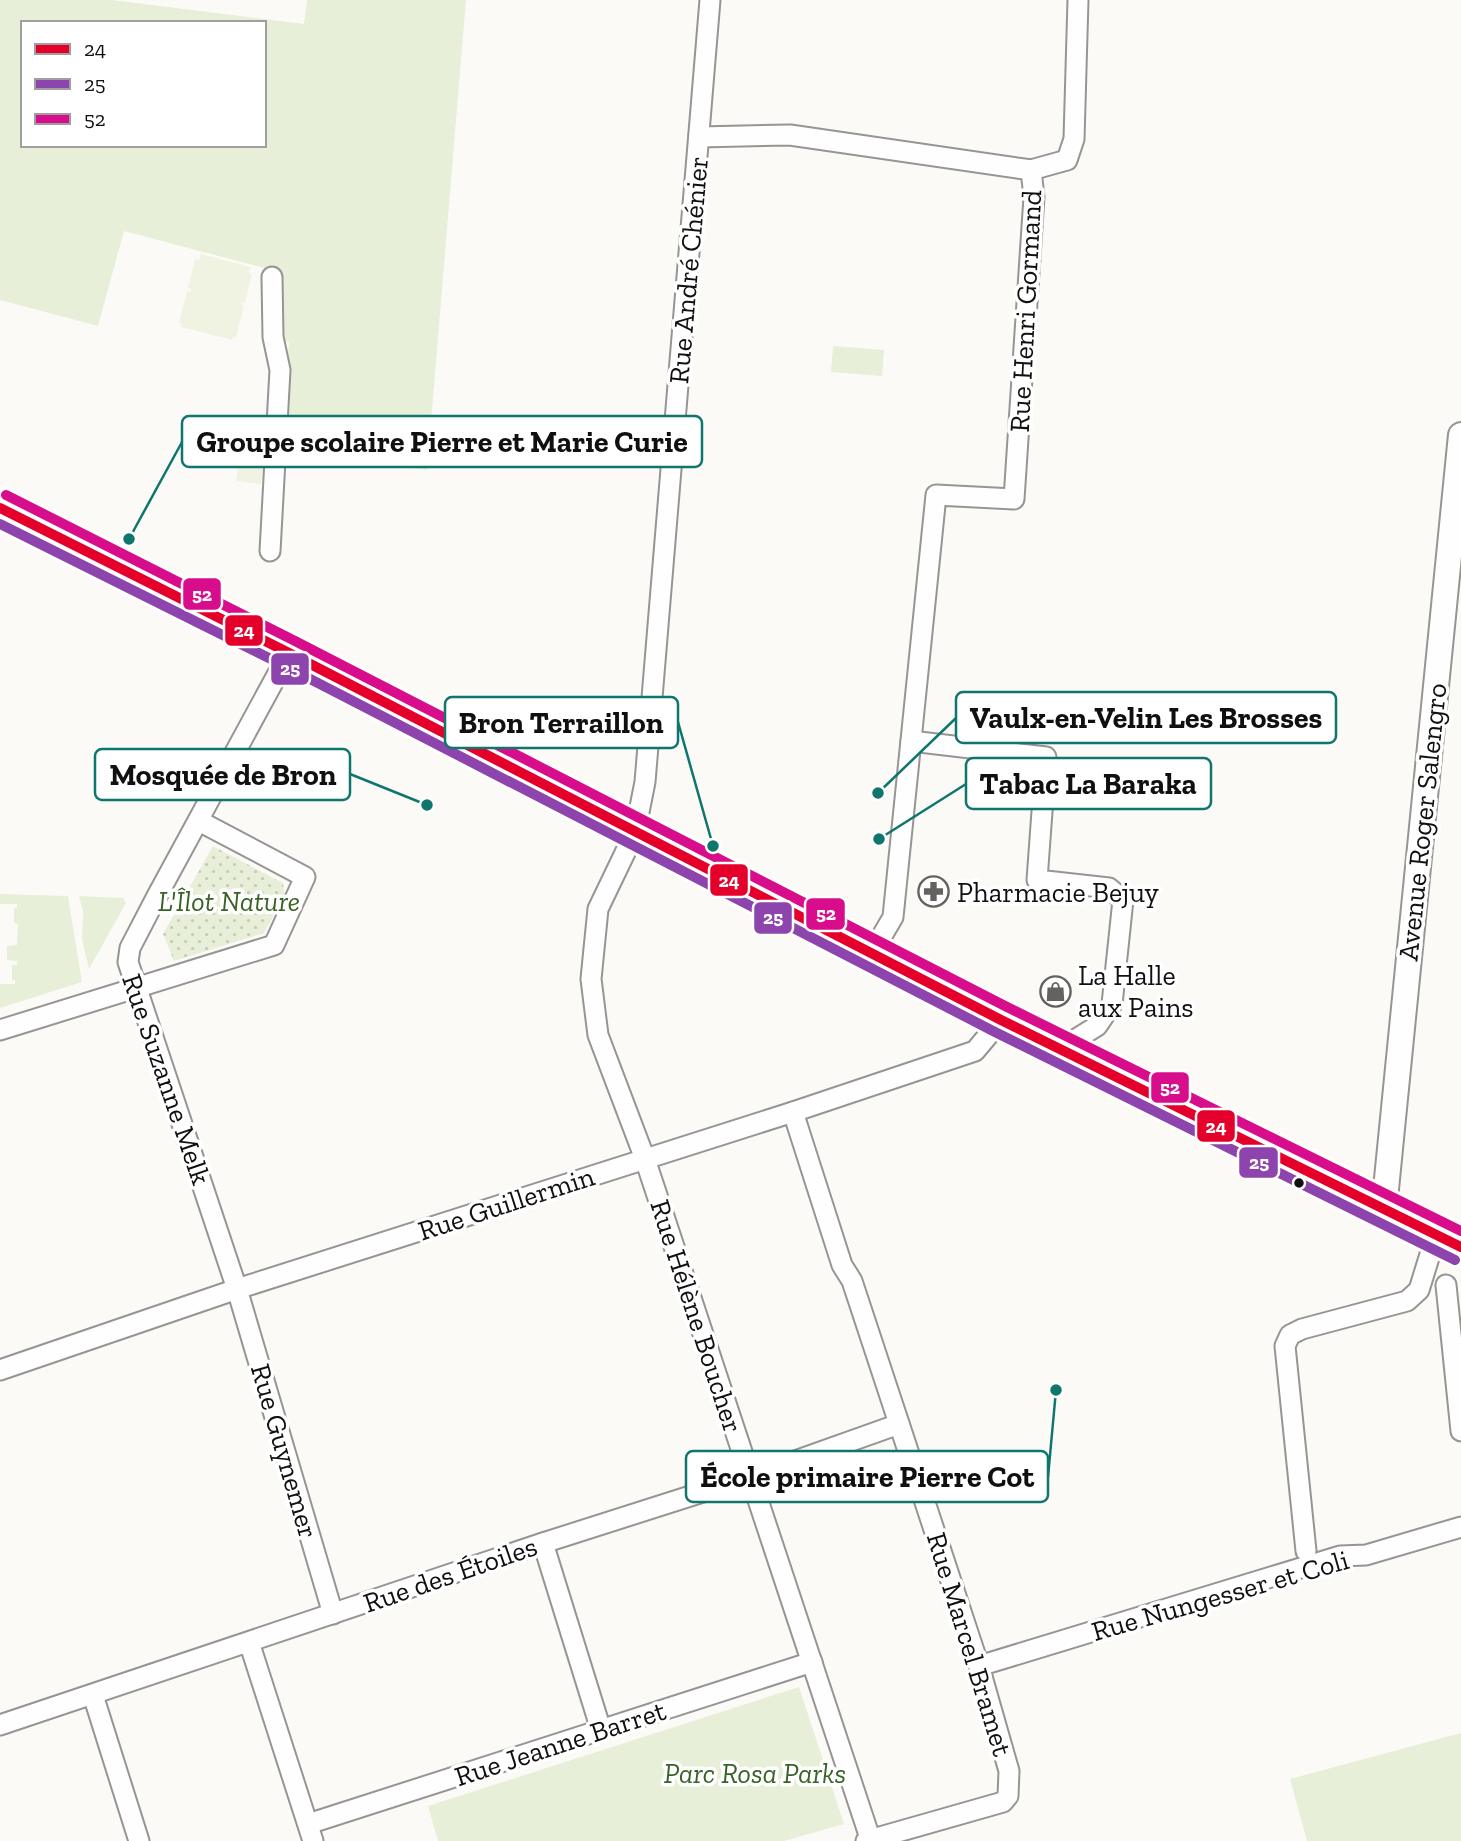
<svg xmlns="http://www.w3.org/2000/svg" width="1461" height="1841" viewBox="0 0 1461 1841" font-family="'Zilla Slab',serif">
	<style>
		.grass { fill: #e8efd8; fill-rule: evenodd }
		.garden { fill: url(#garden-dots) }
		.pitch { fill: #f1f3e2 }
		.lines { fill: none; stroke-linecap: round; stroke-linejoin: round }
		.minor-casing { stroke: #969594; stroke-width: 23 }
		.tertiary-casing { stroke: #969594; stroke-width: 28 }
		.secondary-casing { stroke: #8d8c8a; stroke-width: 32 }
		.minor { stroke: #fffefe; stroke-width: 19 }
		.tertiary { stroke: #fffefe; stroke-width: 24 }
		.secondary { stroke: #f5f2ec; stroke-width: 28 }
		.bus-1-casing { stroke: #fff; stroke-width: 16 }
		.bus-2-casing { stroke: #fff; stroke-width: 16 }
		.bus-3-casing { stroke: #fff; stroke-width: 16 }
		.bus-1 { stroke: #e4002b; stroke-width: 10 }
		.bus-2 { stroke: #8e44ad; stroke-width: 10 }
		.bus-3 { stroke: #d80d8c; stroke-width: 10 }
		.bus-dot { fill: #101010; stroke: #fff; stroke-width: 2.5 }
		.labels { text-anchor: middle; stroke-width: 7; stroke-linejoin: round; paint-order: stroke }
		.street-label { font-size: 28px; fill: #101010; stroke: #fff }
		.poi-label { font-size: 28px; fill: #101010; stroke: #fff; text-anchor: start }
		.park-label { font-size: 28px; font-style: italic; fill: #3a6226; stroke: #fff }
		.leader { fill: none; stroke: #0f766e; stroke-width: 2.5 }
		.callout-dot { fill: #0f766e; stroke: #fff; stroke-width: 2.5 }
		.callout { fill: #fff; stroke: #0f766e; stroke-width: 2.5 }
		.callout-label { font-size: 30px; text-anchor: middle; font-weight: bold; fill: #101010 }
		.line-badge { stroke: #fff; stroke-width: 2.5 }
		.badge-label { font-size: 19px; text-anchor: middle; font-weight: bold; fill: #fff }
	</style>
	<defs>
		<pattern id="garden-dots" width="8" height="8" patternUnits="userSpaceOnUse" patternTransform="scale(1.75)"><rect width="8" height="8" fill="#e8efd8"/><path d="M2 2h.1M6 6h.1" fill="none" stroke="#c6ccb8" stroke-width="1.8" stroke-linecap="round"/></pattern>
	</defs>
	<rect width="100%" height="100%" fill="#fcfaf6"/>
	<g class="grass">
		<path d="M0,0H112L304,24L307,0H466L427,470L282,450L289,342L278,340L283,273L124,231L98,326L0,300ZM23,23H264V145H23Z"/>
		<path d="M833,346L884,350L882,376L831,372Z"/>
		<path d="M0,894L68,896L82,982L0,1008V984H15V980H12V965H17V961L7,960V946L17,945L18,924L14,923V908H17V904H0Z"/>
		<path d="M79,896L123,898L126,903L89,969L82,939L83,912Z"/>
		<path d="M799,1687L844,1824L784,1841H438L428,1806Z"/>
		<path d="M1461,1733V1841H1307L1290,1779Z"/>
	</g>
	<path class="garden" d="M213,846L283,883L285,896L264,933L174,961L163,934Z"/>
	<g class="pitch">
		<path d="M201,254L251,267L249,273L252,274L245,303L242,302L241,304L244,306L236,337H233L232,340L181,327L182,324L179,323L187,291L191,292V289L188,288L195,259L199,260Z"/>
		<path d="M242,437L267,440L261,484L236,481Z"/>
	</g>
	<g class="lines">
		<defs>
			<g id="minor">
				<path d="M710,0L645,782L635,832L598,909L591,979L598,1035L645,1159L871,1841"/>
				<path d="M699,137L790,135L1031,170L1034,197L1014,499L936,495L893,917L872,953"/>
				<path d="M1031,170L1067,160L1074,139L1078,0"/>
				<path d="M270,551L280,370L273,337L272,277"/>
				<path d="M289,653L157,896L130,948L128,962L237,1289L333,1614"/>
				<path d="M911,741L1046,757L1037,880L1109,888L1123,900L1112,1004L1097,1026L1060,1049"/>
				<path d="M0,1030L274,945L305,877L199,821"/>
				<path d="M793,1112L842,1265L852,1281L979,1666L1009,1771L1008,1796L1003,1802L866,1841"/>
				<path d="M1446,1285L1461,1431"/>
				<path d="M0,1370L237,1289L793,1112L975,1051L1001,1020"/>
				<path d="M543,1543L601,1730"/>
				<path d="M1306,1551L1285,1346L1290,1335L1302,1329L1407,1301L1419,1290L1436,1235"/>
				<path d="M249,1642L313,1841"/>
				<path d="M979,1666L1340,1556L1366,1555L1461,1527"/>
				<path d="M93,1695L139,1841"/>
				<path d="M0,1725L543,1543L750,1477L899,1424"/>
				<path d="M308,1824L812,1662"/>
			</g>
			<path id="tertiary" d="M1384,1209L1461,435"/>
			<path id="secondary" d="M0,508L289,653L1001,1020L1461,1247"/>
		</defs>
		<use href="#minor" class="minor-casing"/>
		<use href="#tertiary" class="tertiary-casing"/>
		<use href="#secondary" class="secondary-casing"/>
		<use href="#minor" class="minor"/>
		<use href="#tertiary" class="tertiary"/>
		<use href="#secondary" class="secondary"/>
		<defs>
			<path id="bus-1" d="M0,508L289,653L1001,1020L1461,1247"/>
			<path id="bus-2" d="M0,524L283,665L995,1032L1455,1260"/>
			<path id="bus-3" d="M6,495L295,641L1007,1007L1461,1231"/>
		</defs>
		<use href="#bus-1" class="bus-1-casing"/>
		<use href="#bus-2" class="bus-2-casing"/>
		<use href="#bus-3" class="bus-3-casing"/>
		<use href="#bus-1" class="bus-1"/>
		<use href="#bus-2" class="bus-2"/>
		<use href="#bus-3" class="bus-3"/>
	</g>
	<defs>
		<symbol id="pharmacy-ring" viewBox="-11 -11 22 22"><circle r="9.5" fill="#fff" stroke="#636260" stroke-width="1.5"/><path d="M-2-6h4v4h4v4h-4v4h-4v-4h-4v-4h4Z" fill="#636260"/></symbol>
		<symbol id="shop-ring" viewBox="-11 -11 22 22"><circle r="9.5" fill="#fff" stroke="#636260" stroke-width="1.5"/><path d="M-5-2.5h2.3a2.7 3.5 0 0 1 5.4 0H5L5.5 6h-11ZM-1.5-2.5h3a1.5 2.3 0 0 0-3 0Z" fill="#636260"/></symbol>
	</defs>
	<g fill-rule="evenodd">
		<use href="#pharmacy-ring" x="916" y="874" width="35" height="35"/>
		<use href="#shop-ring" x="1038" y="974" width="35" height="35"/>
	</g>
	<circle class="bus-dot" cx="1299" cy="1183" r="6"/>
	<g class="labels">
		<g class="street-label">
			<text transform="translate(688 270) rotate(-85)" y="10">Rue André Chénier</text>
			<text transform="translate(1025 311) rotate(-87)" y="10">Rue Henri Gormand</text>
			<text transform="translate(1422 822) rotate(-84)" y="10">Avenue Roger Salengro</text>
			<text transform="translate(167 1079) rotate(71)" y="10">Rue Suzanne Melk</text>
			<text transform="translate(506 1203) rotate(-18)" y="10">Rue Guillermin</text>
			<text transform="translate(697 1316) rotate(72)" y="10">Rue Hélène Boucher</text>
			<text transform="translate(285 1451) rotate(74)" y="10">Rue Guynemer</text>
			<text transform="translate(450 1574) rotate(-19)" y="10">Rue des Étoiles</text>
			<text transform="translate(1220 1595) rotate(-16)" y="10">Rue Nungesser et Coli</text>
			<text transform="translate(970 1644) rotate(73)" y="10">Rue Marcel Bramet</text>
			<text transform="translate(560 1743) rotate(-18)" y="10">Rue Jeanne Barret</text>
		</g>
		<g class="poi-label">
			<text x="957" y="902">Pharmacie Bejuy</text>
			<text x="1078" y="985">La Halle<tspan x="1078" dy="32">aux Pains</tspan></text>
		</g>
		<g class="park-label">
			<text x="229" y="911">L'Îlot Nature</text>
			<text x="755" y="1783">Parc Rosa Parks</text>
		</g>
	</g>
	<path class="leader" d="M129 539L182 442M878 793L956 718M713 846L678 722M427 805L350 774M879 839L966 784M1056 1390L1048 1477"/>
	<g class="callout-dot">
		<circle cx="129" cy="539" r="7"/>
		<circle cx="878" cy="793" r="7"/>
		<circle cx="713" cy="846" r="7"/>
		<circle cx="427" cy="805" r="7"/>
		<circle cx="879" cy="839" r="7"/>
		<circle cx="1056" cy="1390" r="7"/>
	</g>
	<g class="callout">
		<rect x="182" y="416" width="520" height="51" rx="7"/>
		<rect x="956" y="692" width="380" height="51" rx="7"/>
		<rect x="445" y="697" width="233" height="51" rx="7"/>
		<rect x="95" y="749" width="255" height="51" rx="7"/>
		<rect x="966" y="758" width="245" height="51" rx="7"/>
		<rect x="686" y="1451" width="362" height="51" rx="7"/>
	</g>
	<g class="callout-label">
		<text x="442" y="452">Groupe scolaire Pierre et Marie Curie</text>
		<text x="1146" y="728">Vaulx-en-Velin Les Brosses</text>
		<text x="561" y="733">Bron Terraillon</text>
		<text x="223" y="785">Mosquée de Bron</text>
		<text x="1088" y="794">Tabac La Baraka</text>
		<text x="867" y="1487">École primaire Pierre Cot</text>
	</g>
	<g class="line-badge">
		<rect x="182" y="577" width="40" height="34" rx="7" fill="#d80d8c"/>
		<rect x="224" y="614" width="40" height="33" rx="7" fill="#e4002b"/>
		<rect x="270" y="652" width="40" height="34" rx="7" fill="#8e44ad"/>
		<rect x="709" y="863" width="40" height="34" rx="7" fill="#e4002b"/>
		<rect x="805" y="897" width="41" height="34" rx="7" fill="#d80d8c"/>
		<rect x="753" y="901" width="40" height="34" rx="7" fill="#8e44ad"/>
		<rect x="1150" y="1071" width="40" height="33" rx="7" fill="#d80d8c"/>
		<rect x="1196" y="1109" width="40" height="34" rx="7" fill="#e4002b"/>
		<rect x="1238" y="1146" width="41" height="33" rx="7" fill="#8e44ad"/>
	</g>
	<g class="badge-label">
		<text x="202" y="601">52</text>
		<text x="244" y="637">24</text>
		<text x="290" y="675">25</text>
		<text x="729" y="887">24</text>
		<text x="826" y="920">52</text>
		<text x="773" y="924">25</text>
		<text x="1170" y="1094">52</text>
		<text x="1216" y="1133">24</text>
		<text x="1259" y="1169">25</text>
	</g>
	<rect x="21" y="21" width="245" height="126" fill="#ffffff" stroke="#9f9f9f" stroke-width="2"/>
	<rect x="35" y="44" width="35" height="10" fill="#e4002b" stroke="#9f9f9f" stroke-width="2"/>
	<text x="84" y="56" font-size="21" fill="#101010">24</text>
	<rect x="35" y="79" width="35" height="10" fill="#8e44ad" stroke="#9f9f9f" stroke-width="2"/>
	<text x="84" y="91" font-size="21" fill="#101010">25</text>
	<rect x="35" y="114" width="35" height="10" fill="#d80d8c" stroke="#9f9f9f" stroke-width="2"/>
	<text x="84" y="126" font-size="21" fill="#101010">52</text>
</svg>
